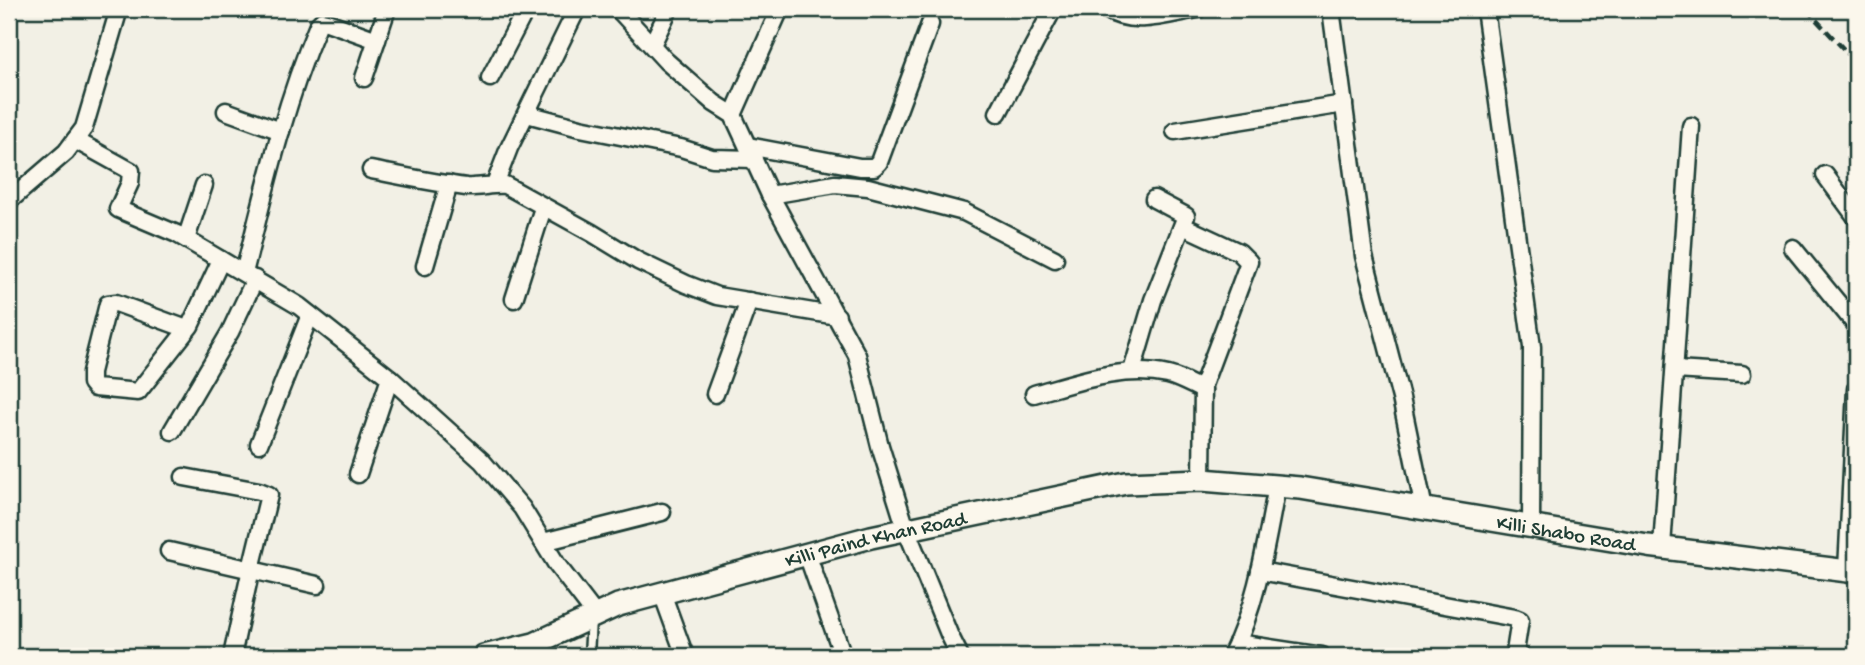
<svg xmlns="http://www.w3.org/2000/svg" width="1865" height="665" viewBox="0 0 1865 665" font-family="'Gochi Hand',sans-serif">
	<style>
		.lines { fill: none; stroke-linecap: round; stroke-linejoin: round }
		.lane-casing { stroke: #1f3d34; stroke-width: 13 }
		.street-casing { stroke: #1f3d34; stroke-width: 21 }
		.secondary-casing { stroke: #1f3d34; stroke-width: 26 }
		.lane { stroke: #fbf7ec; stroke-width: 8 }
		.street { stroke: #fbf7ec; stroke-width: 16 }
		.secondary { stroke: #fbf7ec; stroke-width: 21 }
		.rail { stroke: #1f3d34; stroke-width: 4.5; stroke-dasharray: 10 5; stroke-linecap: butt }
		.labels { text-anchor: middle; stroke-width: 5; stroke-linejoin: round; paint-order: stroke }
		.street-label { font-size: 21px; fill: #1f3d34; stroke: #fbf7ec }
	</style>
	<rect width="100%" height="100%" fill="#f2f0e5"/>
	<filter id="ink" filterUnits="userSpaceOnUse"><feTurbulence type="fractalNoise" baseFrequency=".0143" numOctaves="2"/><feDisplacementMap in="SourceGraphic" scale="14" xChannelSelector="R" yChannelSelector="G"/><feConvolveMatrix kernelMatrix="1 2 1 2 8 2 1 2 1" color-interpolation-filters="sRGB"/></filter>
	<g filter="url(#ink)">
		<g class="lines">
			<defs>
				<path id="lane" d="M589,656L591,619"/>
				<g id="street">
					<path d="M618,9L666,61L714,103L733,115L770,195L857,355L880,446L906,529L949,634L960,656"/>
					<path d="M1106,9C1132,27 1169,14 1198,9"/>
					<path d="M1331,9L1364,256L1401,398L1424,509"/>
					<path d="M1485,9L1532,347L1531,528"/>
					<path d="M652,45L669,9"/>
					<path d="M364,78L387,9"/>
					<path d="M490,78L526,9"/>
					<path d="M226,111L281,131"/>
					<path d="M998,113L1053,9"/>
					<path d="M527,114L580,128L681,148L712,158L754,159"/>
					<path d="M733,115L780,9"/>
					<path d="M1175,131L1344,104"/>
					<path d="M75,140L131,171L130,183L118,209L177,234L299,306L390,378L482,461L522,508L557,565L597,617"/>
					<path d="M748,146L860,167H874L879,162L930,24"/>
					<path d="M371,170C402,176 434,183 466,187C479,188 491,184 505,185L592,233L638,261L686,284L717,296L837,316"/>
					<path d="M1825,175L1856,217"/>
					<path d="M495,184L509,148L577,9"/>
					<path d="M770,195L835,184L868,187L964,212L1055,259"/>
					<path d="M9,201L66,152L84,128L119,9"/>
					<path d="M1183,226L1239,252L1249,262L1203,385L1202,480"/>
					<path d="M186,239L204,185"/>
					<path d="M1793,248L1856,325"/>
					<path d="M425,266L449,184"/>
					<path d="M244,273C265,189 284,105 318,25L322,21L327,22L377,40"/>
					<path d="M514,299L543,208"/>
					<path d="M187,329L116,303L108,304L91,372V383L95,388L138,392L190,326L221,260"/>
					<path d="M1675,370L1742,374"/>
					<path d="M1132,371L1153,300L1186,216L1154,199"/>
					<path d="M715,394L749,301"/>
					<path d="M1034,394C1077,382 1123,365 1168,375C1180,378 1192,385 1203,390"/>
					<path d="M172,431L230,332L255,279"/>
					<path d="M259,444L310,315"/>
					<path d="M358,474L390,378"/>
					<path d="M184,477L259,491L269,495L251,569L232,656"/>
					<path d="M543,542L662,512"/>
					<path d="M1662,547L1691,126"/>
					<path d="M169,551L317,585"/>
					<path d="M807,554L843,656"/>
					<path d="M1847,570L1856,389"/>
					<path d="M1260,571L1515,618L1520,620L1515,652L1521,656"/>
					<path d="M662,593L685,656"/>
					<path d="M1237,643L1322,656"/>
					<path d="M1231,656C1257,605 1266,543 1277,486"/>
				</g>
				<g id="secondary">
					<path id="s1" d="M484,656L534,644L618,605L871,537L1126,483L1202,480L1300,488L1648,546L1856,572"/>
				</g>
			</defs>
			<use href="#lane" class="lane-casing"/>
			<use href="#street" class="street-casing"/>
			<use href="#secondary" class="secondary-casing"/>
			<use href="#lane" class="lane"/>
			<use href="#street" class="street"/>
			<use href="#secondary" class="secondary"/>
			<path class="rail" d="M1806,9L1856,62"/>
		</g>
	</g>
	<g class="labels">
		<g class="street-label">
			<text dy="7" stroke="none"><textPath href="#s1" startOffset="1111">Killi Shabo Road</textPath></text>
			<text dy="7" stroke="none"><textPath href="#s1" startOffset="410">Killi Paind Khan Road</textPath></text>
		</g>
	</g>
	<rect width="1865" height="665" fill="none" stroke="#fbf7ec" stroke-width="35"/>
	<rect x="18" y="18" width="1830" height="630" fill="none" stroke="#1f3d34" stroke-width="2.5" filter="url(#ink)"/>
</svg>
